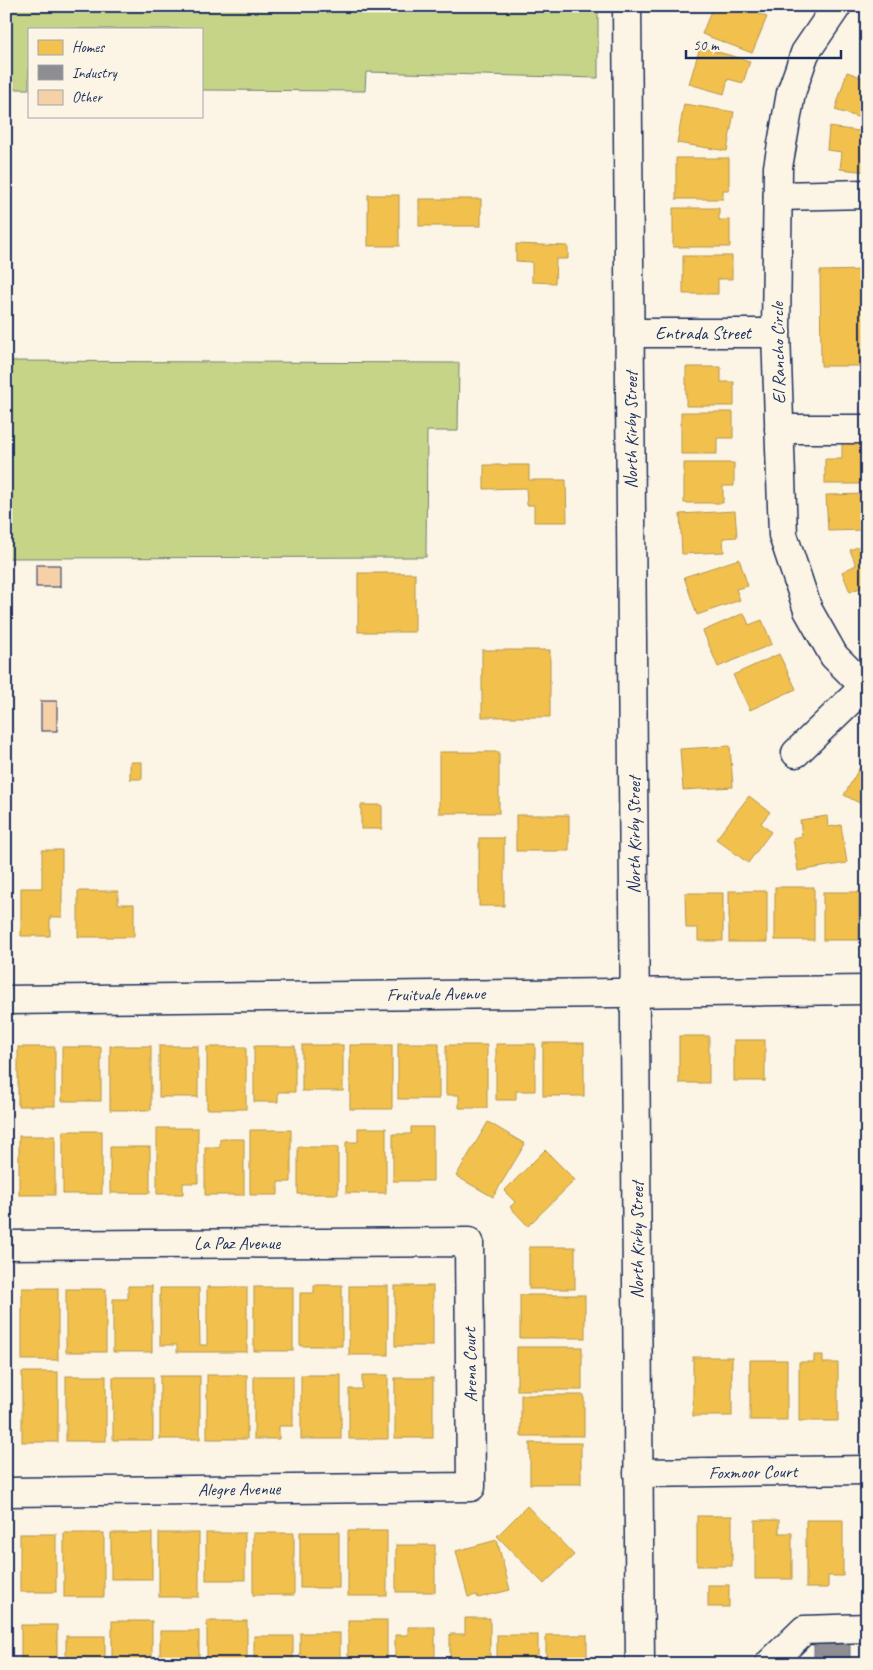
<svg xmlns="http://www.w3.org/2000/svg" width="873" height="1670" viewBox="0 0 873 1670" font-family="Caveat,sans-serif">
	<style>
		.green { fill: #c6d488; stroke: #708273 }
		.homes { fill: #f2c14e; stroke: #b29553 }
		.industry { fill: #8d8d92; stroke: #6b7182 }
		.building { fill: #f6d0a6; stroke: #1b2f5e }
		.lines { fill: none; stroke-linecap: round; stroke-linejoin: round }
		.minor-casing { stroke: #1b2f5e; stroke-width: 31 }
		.minor { stroke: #fcf5e5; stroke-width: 28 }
		.labels { text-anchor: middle; stroke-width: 5; stroke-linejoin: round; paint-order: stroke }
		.street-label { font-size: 18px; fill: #1b2f5e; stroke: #fcf5e5 }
	</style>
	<rect width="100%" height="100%" fill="#fcf5e5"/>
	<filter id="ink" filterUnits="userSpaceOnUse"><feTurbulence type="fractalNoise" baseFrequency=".02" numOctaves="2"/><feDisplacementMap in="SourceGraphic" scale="10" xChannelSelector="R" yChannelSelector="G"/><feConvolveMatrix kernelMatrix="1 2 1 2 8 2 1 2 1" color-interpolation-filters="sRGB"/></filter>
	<g filter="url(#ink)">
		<g class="green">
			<path d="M6,6H598V78L366,72L365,91L201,90V29H29V89H6Z"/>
			<path d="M6,361L459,363L458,431H427L426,557L6,558Z"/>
		</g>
		<g class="homes">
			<path d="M713,6H740L767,17L752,53L702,34Z"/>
			<path d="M700,47L750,61L743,83L728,79L724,94L689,84Z"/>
			<path d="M847,72L867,79V120L835,110Z"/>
			<path d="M684,104L734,112L727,151L677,143Z"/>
			<path d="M829,127L867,132V172L840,169L842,152L827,150Z"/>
			<path d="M676,158H729V190H723V199H676Z"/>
			<rect x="368" y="195" width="31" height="51"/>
			<rect x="419" y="199" width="62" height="27"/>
			<path d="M673,208H719V220H730V247H673Z"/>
			<path d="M516,244L568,246V259H556L555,283L532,282V262L516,261Z"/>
			<path d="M683,256H732V279H718V294H683Z"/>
			<path d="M867,270V366H821L820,271Z"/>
			<path d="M686,367H721V382H734V406H686Z"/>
			<path d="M681,412H733V438H717V454H681Z"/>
			<path d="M842,442H867V484H825V459H842Z"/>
			<path d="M684,463H734V486H723V503H684Z"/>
			<path d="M484,465H529V480H566L567,522H534V505H527L526,488L484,489Z"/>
			<path d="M867,494V530L828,531L826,495Z"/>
			<path d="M735,511L737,537L723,538L724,552L682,554L680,514Z"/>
			<path d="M867,543V585L850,592L842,572L856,565L850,550Z"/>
			<path d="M739,559L748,586L736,589L740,600L697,615L684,577Z"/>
			<rect x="358" y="573" width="57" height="59"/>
			<path d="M744,613L749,625L762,620L772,644L718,667L703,631Z"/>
			<rect x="482" y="650" width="68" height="67"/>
			<path d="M779,654L796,689L750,710L733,675Z"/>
			<path d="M730,746L733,787L683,790L680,749Z"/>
			<rect x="439" y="752" width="60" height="61"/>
			<path d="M864,760L867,761V807L844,795Z"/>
			<rect x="130" y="762" width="12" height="17"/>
			<path d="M749,796L770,812L761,823L771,832L748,863L716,839Z"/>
			<rect x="361" y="805" width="21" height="24"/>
			<rect x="516" y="815" width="53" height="36"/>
			<path d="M827,816L828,827L841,825L847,863L798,871L793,838L802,836L800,820Z"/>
			<rect x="479" y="838" width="25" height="68"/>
			<path d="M42,850H62V917H50V936H21V888H42Z"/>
			<rect x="775" y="887" width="39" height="53"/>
			<path d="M78,891H118V904H134V937H78Z"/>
			<rect x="729" y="891" width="38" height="51"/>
			<rect x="823" y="892" width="36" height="48"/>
			<path d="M685,893H723V941H698V928H686Z"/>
			<rect x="679" y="1036" width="30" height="47"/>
			<rect x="734" y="1040" width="31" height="41"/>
			<rect x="398" y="1043" width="41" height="56"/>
			<rect x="543" y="1043" width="41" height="53"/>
			<path d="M496,1044H535V1091H516V1100H496Z"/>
			<rect x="302" y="1045" width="41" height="46"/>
			<rect x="350" y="1045" width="42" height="64"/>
			<path d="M446,1045H487V1108H459V1095H446Z"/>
			<rect x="110" y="1046" width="41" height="64"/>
			<rect x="159" y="1046" width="39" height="51"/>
			<path d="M254,1046H295V1092H278V1102H254Z"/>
			<rect x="18" y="1047" width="37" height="59"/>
			<rect x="62" y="1047" width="39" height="54"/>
			<rect x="207" y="1047" width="39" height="62"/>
			<path d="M488,1122L525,1144L493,1197L456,1176Z"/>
			<path d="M411,1127H433V1181H393V1134H411Z"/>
			<path d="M157,1128H198V1183H183V1194H157Z"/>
			<path d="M358,1128H386V1193H346V1142H358Z"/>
			<path d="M250,1130H291V1182H278V1195H250Z"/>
			<rect x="63" y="1131" width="39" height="63"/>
			<rect x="19" y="1136" width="36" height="59"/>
			<path d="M220,1139H244V1195H205V1147H220Z"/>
			<rect x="110" y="1147" width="40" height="46"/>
			<rect x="298" y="1147" width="40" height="47"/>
			<path d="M545,1150L575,1180L528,1226L510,1207L515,1202L504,1191Z"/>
			<rect x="529" y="1247" width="46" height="42"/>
			<path d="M314,1285H342V1346H300V1293H314Z"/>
			<path d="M128,1286H152V1352H113V1299H128Z"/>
			<rect x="349" y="1286" width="39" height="69"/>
			<rect x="395" y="1286" width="38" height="60"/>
			<path d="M207,1287H247V1352H177V1345H160V1288H199L200,1345H207Z"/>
			<rect x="254" y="1287" width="39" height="64"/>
			<rect x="22" y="1288" width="36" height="72"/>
			<rect x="66" y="1289" width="40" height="63"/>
			<rect x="520" y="1295" width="65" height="43"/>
			<rect x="517" y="1347" width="65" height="43"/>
			<path d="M814,1355H823V1363H838V1421H799V1362H814Z"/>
			<rect x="693" y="1357" width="39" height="59"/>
			<rect x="862" y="1357" width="5" height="59"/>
			<rect x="750" y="1360" width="37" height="60"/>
			<rect x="22" y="1372" width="36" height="70"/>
			<rect x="207" y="1375" width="40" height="64"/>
			<rect x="301" y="1375" width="40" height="64"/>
			<path d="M362,1375H388V1439H349V1389H362Z"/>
			<rect x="66" y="1376" width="40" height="65"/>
			<rect x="160" y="1376" width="40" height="63"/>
			<path d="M254,1376H293V1426H279V1439H254Z"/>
			<rect x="113" y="1377" width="40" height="63"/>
			<rect x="395" y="1378" width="38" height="60"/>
			<rect x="521" y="1395" width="63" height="41"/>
			<rect x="530" y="1443" width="51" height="41"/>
			<path d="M527,1506L574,1555L544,1584L497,1536Z"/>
			<rect x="697" y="1516" width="35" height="50"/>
			<path d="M755,1520H779V1533H792V1579H755Z"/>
			<path d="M806,1520H843V1576H828V1588H806Z"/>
			<rect x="348" y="1531" width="39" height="65"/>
			<rect x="300" y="1532" width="39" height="56"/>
			<rect x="64" y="1533" width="40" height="64"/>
			<rect x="111" y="1533" width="41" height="46"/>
			<rect x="159" y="1533" width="40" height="64"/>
			<rect x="206" y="1533" width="39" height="47"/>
			<rect x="253" y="1533" width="41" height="62"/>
			<rect x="20" y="1534" width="36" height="58"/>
			<path d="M497,1540L510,1590L478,1598L477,1595L468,1597L456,1551Z"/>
			<rect x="396" y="1545" width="39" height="47"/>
			<rect x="708" y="1585" width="21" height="22"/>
			<path d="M465,1618H490V1664H450V1634H465Z"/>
			<rect x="348" y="1620" width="39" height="44"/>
			<rect x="112" y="1621" width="40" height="43"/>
			<rect x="207" y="1621" width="40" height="43"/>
			<rect x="21" y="1625" width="36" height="39"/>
			<path d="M408,1627H435V1664H395V1635H408Z"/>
			<rect x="160" y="1631" width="39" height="33"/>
			<rect x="300" y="1633" width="40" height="31"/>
			<rect x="497" y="1635" width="41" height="29"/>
			<rect x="546" y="1635" width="41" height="29"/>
			<rect x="66" y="1636" width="39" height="28"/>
			<rect x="254" y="1636" width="39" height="28"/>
		</g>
		<rect class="industry" x="814" y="1640" width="36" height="19"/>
		<g class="building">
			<rect x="36" y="565" width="24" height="22"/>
			<rect x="41" y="701" width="16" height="30"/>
		</g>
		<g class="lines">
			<defs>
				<g id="minor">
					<path d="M627,6L640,1664"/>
					<path d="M837,6L805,53L791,93L778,167L776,333L783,535L808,610L834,656L867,689"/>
					<path d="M778,196L867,194"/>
					<path d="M630,333H776"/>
					<path d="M779,429H867"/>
					<path d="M796,753L864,687"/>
					<path d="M6,1000L867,990"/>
					<path d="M6,1245L469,1242L471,1487L6,1492"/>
					<path d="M638,1473L867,1470"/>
					<path d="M769,1664L804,1630L867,1628"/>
				</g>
			</defs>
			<use href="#minor" class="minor-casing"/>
			<use href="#minor" class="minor"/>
		</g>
	</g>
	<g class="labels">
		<g class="street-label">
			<text x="703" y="339">Entrada Street</text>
			<text transform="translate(778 353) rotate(-91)" y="6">El Rancho Circle</text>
			<text transform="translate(631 430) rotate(-90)" y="6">North Kirby Street</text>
			<text transform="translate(634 835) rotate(-90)" y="6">North Kirby Street</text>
			<text transform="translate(436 994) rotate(-1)" y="6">Fruitvale Avenue</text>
			<text transform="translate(637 1240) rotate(-90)" y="6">North Kirby Street</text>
			<text x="237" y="1249">La Paz Avenue</text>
			<text transform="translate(470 1365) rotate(-91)" y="6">Arena Court</text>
			<text transform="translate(753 1472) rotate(-1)" y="6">Foxmoor Court</text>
			<text transform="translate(239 1489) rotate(-1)" y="6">Alegre Avenue</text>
		</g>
	</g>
	<rect width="873" height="1670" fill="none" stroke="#fcf5e5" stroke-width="25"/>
	<rect x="12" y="12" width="848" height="1645" fill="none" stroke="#1b2f5e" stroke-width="2" filter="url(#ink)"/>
	<rect x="28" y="28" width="175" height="90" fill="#fcf5e5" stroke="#a2a6af"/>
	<rect x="38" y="40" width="25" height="15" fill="#f2c14e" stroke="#a2a6af"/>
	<text x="72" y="52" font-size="15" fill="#1b2f5e">Homes</text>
	<rect x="38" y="65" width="25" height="15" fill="#8d8d92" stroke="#a2a6af"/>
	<text x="72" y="78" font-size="15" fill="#1b2f5e">Industry</text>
	<rect x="38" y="90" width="25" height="15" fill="#f6d0a6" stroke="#a2a6af"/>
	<text x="72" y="102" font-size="15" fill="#1b2f5e">Other</text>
	<path d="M686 50v8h155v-8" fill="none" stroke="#1b2f5e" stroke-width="2.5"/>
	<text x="693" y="50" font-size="15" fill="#1b2f5e" stroke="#fcf5e5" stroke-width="4" paint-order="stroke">50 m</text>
</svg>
